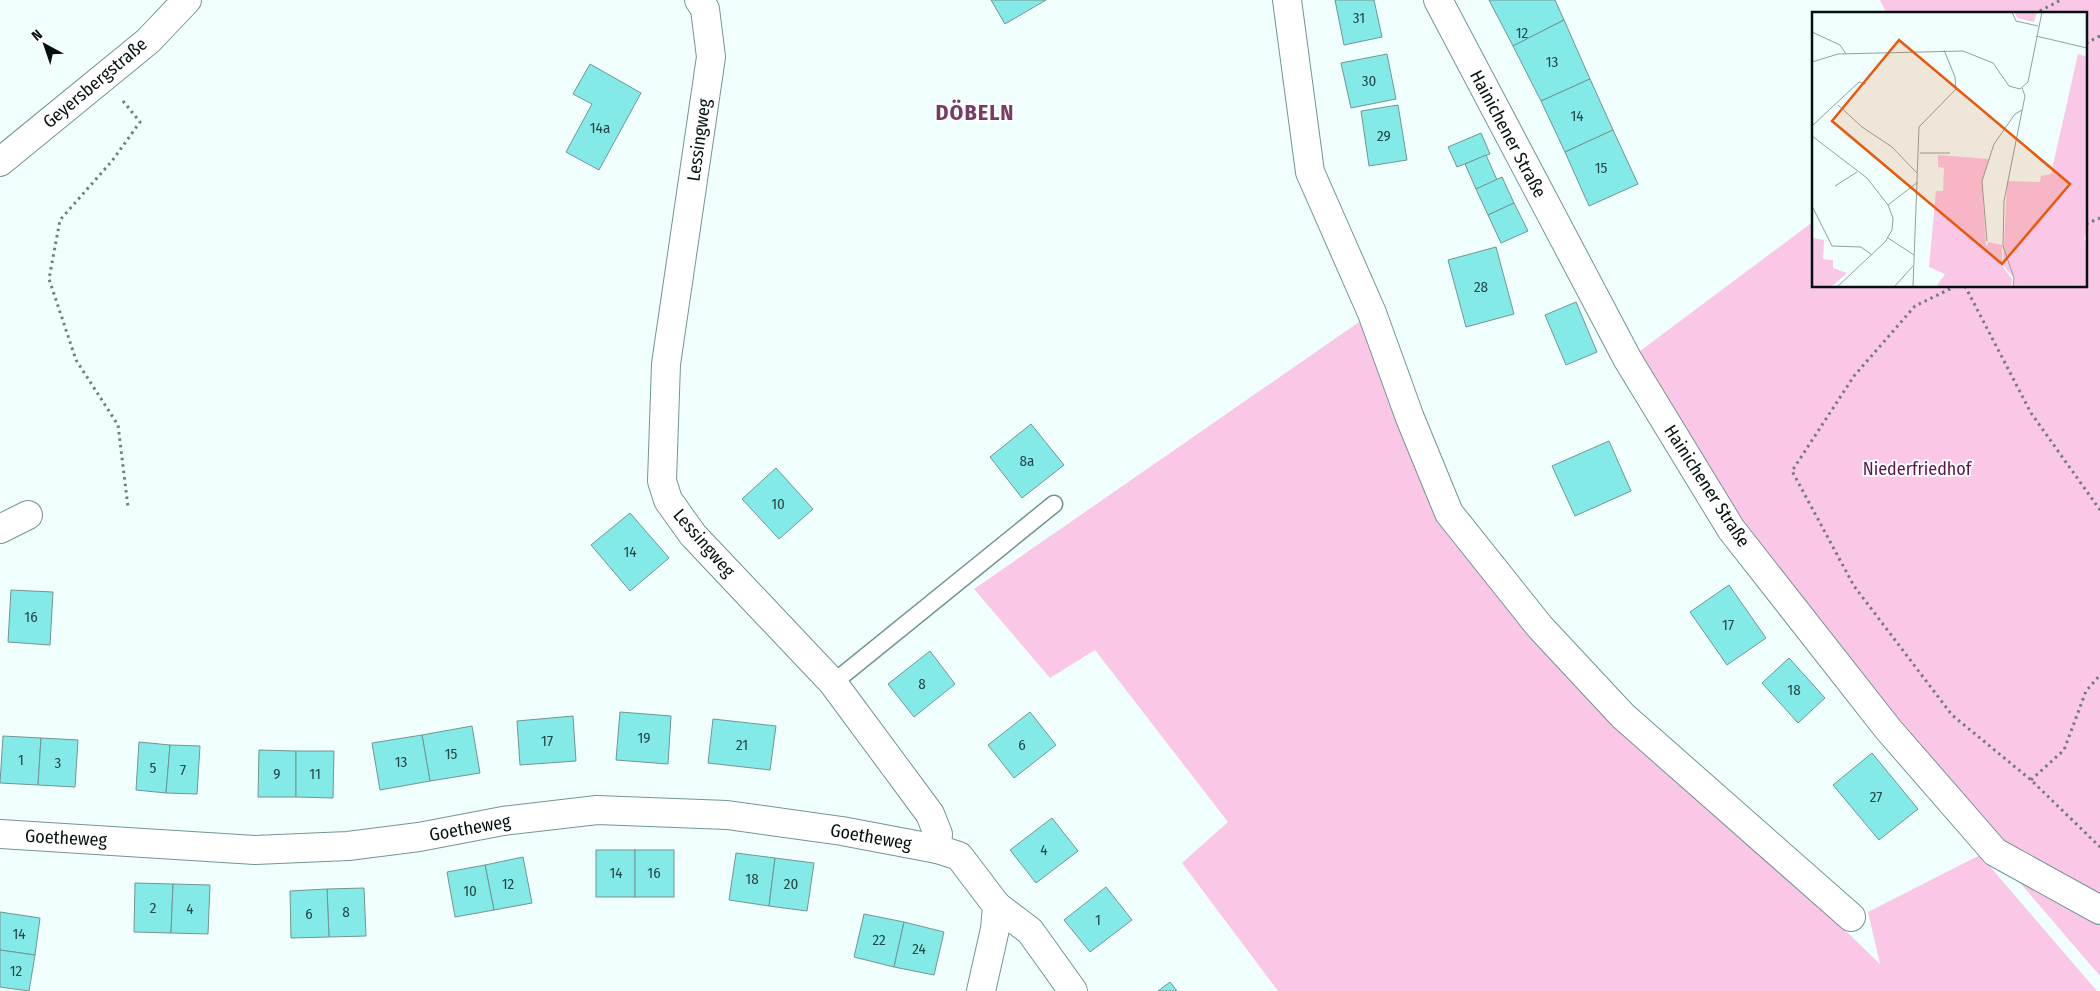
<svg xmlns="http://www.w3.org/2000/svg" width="2100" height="991" viewBox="0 0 2100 991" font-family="'Fira Sans Condensed',sans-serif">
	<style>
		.green { fill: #fac7e7 }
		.building { fill: #84eae7; stroke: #729593 }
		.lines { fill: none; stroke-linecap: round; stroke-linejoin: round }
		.lane-casing { stroke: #729594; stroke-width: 19 }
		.street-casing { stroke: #729594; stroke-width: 30 }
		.secondary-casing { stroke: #729594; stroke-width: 30 }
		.path { stroke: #6f7d7c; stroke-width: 3; stroke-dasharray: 2.5 4; stroke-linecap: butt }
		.lane { stroke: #fff; stroke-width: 16 }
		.street { stroke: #fff; stroke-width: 28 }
		.secondary { stroke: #fff; stroke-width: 28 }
		.labels { text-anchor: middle; stroke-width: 4; stroke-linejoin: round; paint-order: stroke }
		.number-label { font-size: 15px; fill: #254746 }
		.street-label { font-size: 18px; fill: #051111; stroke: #fff }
		.park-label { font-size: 18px; fill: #5f124c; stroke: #fff }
		.district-label { font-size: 22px; font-weight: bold; letter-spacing: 1px; fill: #773b65; stroke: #fff }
		.inset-road { fill: none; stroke: #92a09f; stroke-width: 1 }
		.view { fill: #e8590c; fill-opacity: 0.15; stroke: #e8590c; stroke-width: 2.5 }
		.inset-edge { fill: none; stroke: #051111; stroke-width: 2.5 }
	</style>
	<rect width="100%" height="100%" fill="#f0fffe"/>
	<g class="green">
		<path d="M1880,0H2100V976L1888,729L1628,360L1814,221V286H2086V14H1887Z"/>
		<path d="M1372,313L1449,513L1623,716L1880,964L1868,912L1980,855L2097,991H1278L1182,863L1228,822L1095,650L1050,678L974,589Z"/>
	</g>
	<g class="building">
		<path d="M991,0H1046L1005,24Z"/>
		<path d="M1335,0H1374L1382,37L1344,45Z"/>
		<path d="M1489,0H1555L1564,20L1513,46Z"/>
		<path d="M1564,20L1590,79L1541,101L1513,46Z"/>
		<path d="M1387,54L1396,99L1351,108L1341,63Z"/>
		<path d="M590,64L641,93L599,170L566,152L592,104L573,94Z"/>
		<path d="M1590,79L1613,130L1565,152L1541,101Z"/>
		<path d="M1398,105L1407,160L1369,166L1361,111Z"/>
		<path d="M1613,130L1638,184L1589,206L1565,152Z"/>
		<path d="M1481,133L1490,154L1457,167L1448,147Z"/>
		<path d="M1486,155L1497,180L1476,189L1465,164Z"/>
		<path d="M1502,177L1514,203L1488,215L1476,189Z"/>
		<path d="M1514,203L1528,231L1501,243L1488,215Z"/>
		<path d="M1496,247L1514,314L1466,327L1448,260Z"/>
		<path d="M1576,302L1597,352L1566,365L1545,315Z"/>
		<path d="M1031,424L1064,465L1022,498L990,457Z"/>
		<path d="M1609,441L1631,491L1575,516L1552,466Z"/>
		<path d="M776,468L813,509L779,539L742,499Z"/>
		<path d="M630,513L669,558L630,591L591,545Z"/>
		<path d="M1729,585L1766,638L1727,665L1690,612Z"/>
		<path d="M11,590L53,592L50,645L8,642Z"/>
		<path d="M930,651L955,684L914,717L888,684Z"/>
		<path d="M1789,658L1825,698L1798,723L1762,683Z"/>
		<path d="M620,712L671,716L668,764L616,760Z"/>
		<path d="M1030,712L1056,745L1014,778L988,745Z"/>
		<path d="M573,716L576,761L520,765L517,721Z"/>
		<path d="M713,719L776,726L770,770L708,763Z"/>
		<path d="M472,726L480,773L430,781L422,735Z"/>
		<path d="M422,735L430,781L380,790L372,743Z"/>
		<path d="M3,736L41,738L38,785L0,783Z"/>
		<path d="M41,738L78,740L75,787L38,785Z"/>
		<path d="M139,742L170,745L166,793L136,790Z"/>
		<path d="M170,745L200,746L197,794L166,793Z"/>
		<path d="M259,750L296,751V797H258Z"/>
		<path d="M296,751H334L333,798L296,797Z"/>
		<path d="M1872,753L1918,809L1879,840L1833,785Z"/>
		<path d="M1052,818L1078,851L1036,883L1010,850Z"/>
		<rect x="596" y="850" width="39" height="47"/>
		<rect x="635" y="850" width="39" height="47"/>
		<path d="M736,853L775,858L769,906L729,900Z"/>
		<path d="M523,857L532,903L494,910L485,865Z"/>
		<path d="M775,858L814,863L807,911L769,906Z"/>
		<path d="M485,865L494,910L455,917L447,872Z"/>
		<path d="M135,883L173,884L171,933L134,932Z"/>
		<path d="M173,884L210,885L208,934L171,933Z"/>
		<path d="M1106,887L1132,920L1090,952L1064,920Z"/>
		<path d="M364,888L366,936L329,937L327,889Z"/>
		<path d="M327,889L329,937L291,938L290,891Z"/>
		<path d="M0,912L40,918L35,955L0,950Z"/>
		<path d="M864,914L904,922L894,967L854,957Z"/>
		<path d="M904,922L944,932L934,975L894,967Z"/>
		<path d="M0,950L35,955L29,991L0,987Z"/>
		<path d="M1170,982L1177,991H1158Z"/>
	</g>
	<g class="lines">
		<defs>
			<path id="lane" d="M833,683L1054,504"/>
			<g id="street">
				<path d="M699,0L705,9L711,57L666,364L662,481L668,500L693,535L833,683L930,814L938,834L937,849L959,856L997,906L995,929L981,991"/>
				<path d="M1287,0L1310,172L1372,313L1410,418L1449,513L1540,627L1623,716L1851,917"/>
				<path d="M1438,0L1628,360L1731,529L1888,729L1995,852L2100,910"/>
				<path d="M0,529L28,515"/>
				<path d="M0,834L255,850L348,846L419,837L503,821L597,810L727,815L842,831L937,849"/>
				<path d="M997,906L1030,931L1073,991"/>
			</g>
			<path id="secondary" d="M0,162L148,41L187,0"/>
		</defs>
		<use href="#lane" class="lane-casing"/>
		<use href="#street" class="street-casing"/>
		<use href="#secondary" class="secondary-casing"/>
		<g class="path">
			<path d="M2034,14L2061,0"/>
			<path d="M2086,43L2100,36"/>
			<path d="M123,101L140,122L112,161L60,220L49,279L76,360L118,425L128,507"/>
			<path d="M2086,224L2100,218"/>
			<path d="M1956,286L1915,306L1854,376L1792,471L1854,586L1952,715L2031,780L2100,847"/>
			<path d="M1965,286L2031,413L2100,510"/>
			<path d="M2031,780L2064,750L2086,691L2100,675"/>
		</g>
		<use href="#lane" class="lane"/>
		<use href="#street" class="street"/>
		<use href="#secondary" class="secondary"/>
	</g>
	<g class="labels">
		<g class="number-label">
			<text x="1359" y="23">31</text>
			<text x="1522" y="38">12</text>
			<text x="1552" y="67">13</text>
			<text x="1369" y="86">30</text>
			<text x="1577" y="121">14</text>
			<text x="600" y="133">14a</text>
			<text x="1384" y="141">29</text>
			<text x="1601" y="173">15</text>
			<text x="1481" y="292">28</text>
			<text x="1027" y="466">8a</text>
			<text x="778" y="509">10</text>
			<text x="630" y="557">14</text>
			<text x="31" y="622">16</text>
			<text x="1728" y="630">17</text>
			<text x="922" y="689">8</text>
			<text x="1794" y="695">18</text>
			<text x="644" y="743">19</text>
			<text x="547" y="746">17</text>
			<text x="742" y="750">21</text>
			<text x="1022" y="750">6</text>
			<text x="451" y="759">15</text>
			<text x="21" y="765">1</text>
			<text x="401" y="767">13</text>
			<text x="58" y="768">3</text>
			<text x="153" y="773">5</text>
			<text x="183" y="775">7</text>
			<text x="277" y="779">9</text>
			<text x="315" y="779">11</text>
			<text x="1876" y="802">27</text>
			<text x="1044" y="855">4</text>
			<text x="616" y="878">14</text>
			<text x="654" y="878">16</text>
			<text x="752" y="884">18</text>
			<text x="508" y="889">12</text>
			<text x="791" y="889">20</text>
			<text x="470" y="896">10</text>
			<text x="153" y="913">2</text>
			<text x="190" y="914">4</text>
			<text x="346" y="917">8</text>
			<text x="309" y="919">6</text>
			<text x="1098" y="925">1</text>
			<text x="19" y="939">14</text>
			<text x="879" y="945">22</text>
			<text x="919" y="954">24</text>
			<text x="16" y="976">12</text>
		</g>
		<g class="street-label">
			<text transform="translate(95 83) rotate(-40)" y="6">Geyersbergstraße</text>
			<text transform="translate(1508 134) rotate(62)" y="6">Hainichener Straße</text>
			<text transform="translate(699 140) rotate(-82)" y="6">Lessingweg</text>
			<text transform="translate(1707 486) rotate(57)" y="6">Hainichener Straße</text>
			<text transform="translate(704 543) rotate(49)" y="6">Lessingweg</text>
			<text transform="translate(470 828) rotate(-10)" y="6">Goetheweg</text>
			<text transform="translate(871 837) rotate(10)" y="6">Goetheweg</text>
			<text transform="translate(66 838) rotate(3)" y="6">Goetheweg</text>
		</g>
		<g class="park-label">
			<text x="1917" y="475">Niederfriedhof</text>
		</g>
		<g class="district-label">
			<text x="975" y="120">DÖBELN</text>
		</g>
	</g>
	<g transform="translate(1812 12)">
		<rect width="275" height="275" fill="#f0fffe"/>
		<path d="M203,0H225L222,10L205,6ZM266,42L275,45V217L272,228L275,229V275H201L202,266L191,253L195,169L228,170L229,164L239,162ZM126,143L177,147L170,169L174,234L177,230L190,233V254L200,267L199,275H124L133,262L117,255L124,179H131L132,156L126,155ZM0,226L12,228L11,247L21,248V256L35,261L19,275H0Z" fill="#fac7e7"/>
		<path class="inset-road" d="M200,0L204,9L226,14M0,20L28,33L34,42M224,24L275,36M0,50L26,42L151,39L181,51L197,74L208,77L216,70L230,0M26,93L50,115L80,135L105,161M0,114L47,70L54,72M0,124L55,166L76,193L81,206L80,218L73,230L25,275M108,141H138M23,174L45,160M76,193L106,170M0,194L20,234L49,235L60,243M76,226L102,243M175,229L170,169L182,132L203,102L210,98M82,275L101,254M101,275L107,115L144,77L143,65L132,38M201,275L202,266L191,234L192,189L213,84L210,76"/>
		<path class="view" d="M87,28L258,172L190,252L20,109Z"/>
		<rect width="275" height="275" class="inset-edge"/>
	</g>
	<g transform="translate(45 45) rotate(320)" stroke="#ffffff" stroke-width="4" paint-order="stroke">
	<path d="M0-4L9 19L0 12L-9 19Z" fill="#051111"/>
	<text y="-8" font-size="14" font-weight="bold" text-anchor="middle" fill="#051111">N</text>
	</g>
</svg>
